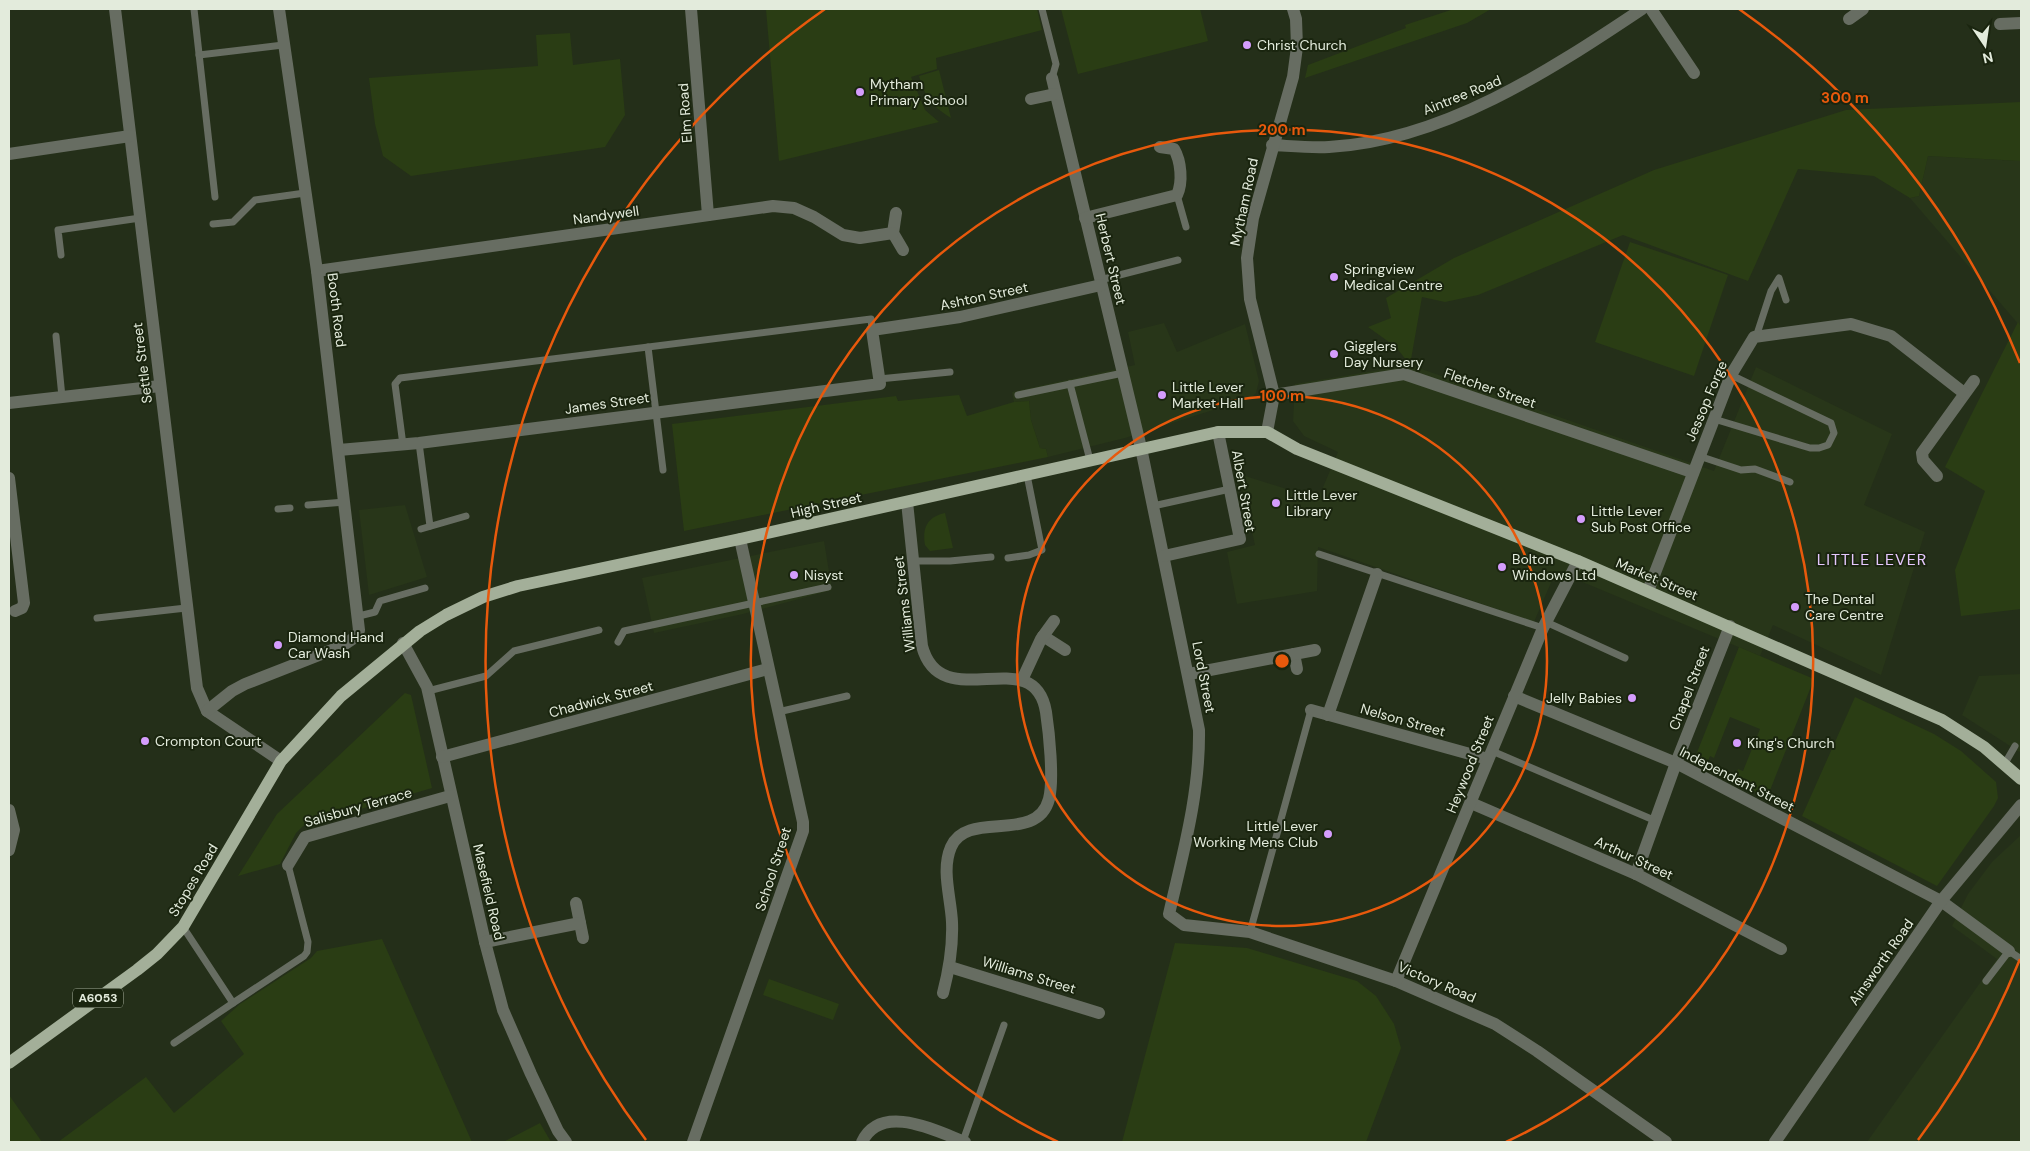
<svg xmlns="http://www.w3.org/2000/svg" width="2030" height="1151" viewBox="0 0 2030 1151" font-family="'DM Sans',sans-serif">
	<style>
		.built { fill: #283619 }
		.green { fill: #2a3d14 }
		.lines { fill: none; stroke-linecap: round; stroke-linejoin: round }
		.lane { stroke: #676d62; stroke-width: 7 }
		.street { stroke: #676d62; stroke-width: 12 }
		.primary { stroke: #a3af99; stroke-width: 12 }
		.ring { fill: none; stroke: #e8590c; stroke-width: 2.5 }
		.poi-dot { fill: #d49cfc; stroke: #1a250f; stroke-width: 2 }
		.labels { text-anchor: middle; stroke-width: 4; stroke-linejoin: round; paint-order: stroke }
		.shield { fill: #1a250f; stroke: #a7b09e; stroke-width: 1 }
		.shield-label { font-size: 12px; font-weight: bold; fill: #e3ebdc }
		.poi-label { font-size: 14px; fill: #e3ebdc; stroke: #1a250f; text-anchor: start }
		.street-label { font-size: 14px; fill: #e3ebdc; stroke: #1a250f }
		.quarter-label { font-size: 16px; letter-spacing: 1px; fill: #e5c7fd; stroke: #1a250f }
		.centre { fill: #e8590c; stroke: #1a250f; stroke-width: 2.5 }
		.ring-label { font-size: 15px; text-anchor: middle; font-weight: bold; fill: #e8590c; stroke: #1a250f; stroke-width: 4; stroke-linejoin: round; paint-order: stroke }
	</style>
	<rect width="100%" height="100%" fill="#242f19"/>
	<g class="built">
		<path d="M1928,156L2021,161V327L1910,198L1919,196Z"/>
		<path d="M1164,323L1177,352L1245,324L1259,381L1256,393L1251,398L1125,438L1048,457L1046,449L1040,448L1031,420L1029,401L1014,402L1012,392L1135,365L1128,332Z"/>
		<path d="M1410,365L1714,471L1756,367L1892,434L1864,505L1925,532L1881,675L1773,625L1760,656L1556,571L1534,622L1318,547L1317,591L1237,604L1227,552L1255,545L1239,474L1318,499L1338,452L1304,436L1293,421L1295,384Z"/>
		<path d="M405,505L427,577L369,595L359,510Z"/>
		<path d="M824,541L832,590L743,614L654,633L642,578Z"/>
		<path d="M2021,674V753L1962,715L1979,676Z"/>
		<path d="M2021,835V1142H1867L1997,959L1952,926L1968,894L1992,862Z"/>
	</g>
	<g class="green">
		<path d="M766,9H1037L1042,30L936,58L937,69L911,77L925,110L939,122L779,161Z"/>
		<path d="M1061,9H1200L1208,41L1078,74Z"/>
		<path d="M1454,9H1491L1467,23L1305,78L1308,65L1406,28L1405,25Z"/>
		<path d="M570,33L573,65L620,59L625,115L605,147L411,176L383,156L375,124L369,78L538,66L536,35Z"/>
		<path d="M939,70L951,118C931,105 926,99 919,76Z"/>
		<path d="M2021,102V161L1928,156L1919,196L1910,198L1874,176L1798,169L1748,281L1623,235L1478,295L1445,302L1422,297L1410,365L1396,347L1368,327L1391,318L1386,298L1454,258L1654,170L1846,110Z"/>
		<path d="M1630,242L1728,275L1694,376L1595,342Z"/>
		<path d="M2018,322L2021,327V609L1961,616L1955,570L1985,491L1945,467Z"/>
		<path d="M959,395L967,416L1014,402L1029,401L1031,420L1040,448L1046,449L1048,457L684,531L672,424L896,396L898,401Z"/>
		<path d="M945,513L953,548L930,551L925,545C922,528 927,517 945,513Z"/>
		<path d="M1739,647L1814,679L1767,798L1734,780L1738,769L1743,771L1760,729L1730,717L1714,758L1710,756L1705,768L1694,760Z"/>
		<path d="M405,693L411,695L432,788L303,826L296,833L280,864L238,876L277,814Z"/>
		<path d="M1855,697L1934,734L1961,751L1996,782L1998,798L1994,806L1937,886L1802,816Z"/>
		<path d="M382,939L472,1142H58L146,1077L174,1113L244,1054L221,1021L240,1004L311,958L317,951Z"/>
		<path d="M1175,943L1247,948L1357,981L1376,996L1394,1024L1401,1048L1366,1142H1122Z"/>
		<path d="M769,979L839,1004L833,1020L763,995Z"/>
		<path d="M9,1095L42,1142H9Z"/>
		<path d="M540,1123L551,1142H503Z"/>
	</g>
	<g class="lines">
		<g class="lane">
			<path d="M194,9L215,197"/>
			<path d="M1042,9L1056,64L1052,78"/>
			<path d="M199,55L283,45"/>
			<path d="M1177,195L1186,227"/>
			<path d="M213,224L233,222L255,200L305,193"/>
			<path d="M61,255L58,230L140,218"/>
			<path d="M1100,280L1178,260"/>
			<path d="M56,336L62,397"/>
			<path d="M1756,337L1771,291L1779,278L1786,300"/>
			<path d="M648,347L663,470"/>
			<path d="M879,379L950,372"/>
			<path d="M1070,384L1090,460"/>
			<path d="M1018,395L1123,373"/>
			<path d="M1714,419L1810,448H1819L1828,445L1834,433L1831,423L1731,375"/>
			<path d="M419,443L430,526"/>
			<path d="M403,445L395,384L400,378L871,319L872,330"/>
			<path d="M1699,456L1741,470L1755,469L1790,482"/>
			<path d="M308,505L345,502"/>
			<path d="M1153,506L1230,489"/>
			<path d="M278,509L290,508"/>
			<path d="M421,529L466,516"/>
			<path d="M1319,554L1543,628"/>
			<path d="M1008,558L1029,555L1042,550L1027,475"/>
			<path d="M914,561H950L991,557"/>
			<path d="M359,616L375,612L380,601L425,588"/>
			<path d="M97,618L186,608"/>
			<path d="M1546,622L1625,658"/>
			<path d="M618,642L624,631L828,587"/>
			<path d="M428,691L486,676L514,651L599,630"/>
			<path d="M778,712L847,696"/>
			<path d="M1492,751L1656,821"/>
			<path d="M2004,765L2015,746"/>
			<path d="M183,927L233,1003L304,956L307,952L308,942L288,865"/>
			<path d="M1250,932L1311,710"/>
			<path d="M1986,981L2009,951L2021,959"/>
			<path d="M174,1043L233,1003"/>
			<path d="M963,1141L1004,1025"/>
		</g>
		<g class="street">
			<path d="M115,9L197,688L207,711L281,761"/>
			<path d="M691,9L708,215"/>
			<path d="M1651,9L1694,73"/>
			<path d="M1849,19L1863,9"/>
			<path d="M2000,24L2021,23"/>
			<path d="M1052,78L1141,448L1199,730C1200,793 1183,853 1169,914L1184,925L1250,932L1396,981L1495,1024L1537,1051L1666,1142"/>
			<path d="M1031,99L1055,94"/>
			<path d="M1272,145C1291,146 1310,148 1329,147C1442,141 1551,70 1642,9"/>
			<path d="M9,154L130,136"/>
			<path d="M896,213L893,233L903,250"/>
			<path d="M1085,218L1177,195C1183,182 1181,161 1174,149L1160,147"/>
			<path d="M317,271L773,206L794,208L814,217L843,235L860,238L893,233"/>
			<path d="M1274,395L1404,374L1692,472"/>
			<path d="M9,403L160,386"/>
			<path d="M1267,432L1274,395L1250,299L1247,258L1253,218L1293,77L1297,47L1296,19L1293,9"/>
			<path d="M339,450L419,443L880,384L872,330L960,317L1101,285"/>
			<path d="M1937,476L1923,460L1922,453L1974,381"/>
			<path d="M9,478L24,603L22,608L15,611"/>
			<path d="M907,502L922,646C941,718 1034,640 1046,712C1049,732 1054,779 1049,799C1037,845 967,809 951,847C941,870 951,898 952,922C953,946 949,970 943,993"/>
			<path d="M1164,556L1240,539L1218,432"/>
			<path d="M1648,591L1731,375L1754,337L1851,324L1891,336L1964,393"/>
			<path d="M1043,636L1065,650"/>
			<path d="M403,643L427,687L485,942L503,1010L531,1074L558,1131L566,1142"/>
			<path d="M1294,654L1297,669"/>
			<path d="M1189,674L1315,650"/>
			<path d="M1022,680L1041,639L1054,621"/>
			<path d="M1514,696L1676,763L1941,901L2009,951"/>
			<path d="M1311,710L1488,759"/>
			<path d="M207,711L232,691L245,684L342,646L357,636L359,630L317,271L279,9"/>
			<path d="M1328,715L1377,574"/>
			<path d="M442,757L768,669"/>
			<path d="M1471,803L1636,874L1781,949"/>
			<path d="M9,810L14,830L9,850"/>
			<path d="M288,865L305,837L450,796"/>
			<path d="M1636,874L1676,763L1730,626"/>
			<path d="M576,903L583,938"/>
			<path d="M485,942L580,923"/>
			<path d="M950,967L1099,1013"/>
			<path d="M1396,981L1543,628L1578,561"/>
			<path d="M693,1142L803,831V822L740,539"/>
			<path d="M862,1142C881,1102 936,1131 965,1142"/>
			<path d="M1775,1142L1941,901L2021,805"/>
		</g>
		<path class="primary" d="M9,1063L137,970L157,954L183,927L281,761L341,696L420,631L446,615L483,597L518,586L740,539L1218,432H1267L1297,449L1578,561L1942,720L1984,747L2021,779"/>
	</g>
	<g class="ring">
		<circle cx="1282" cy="661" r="265"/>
		<path d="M1058 1142A531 531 0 1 1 1506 1142"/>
		<path d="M2020 959A796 796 0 0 1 1918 1140M646 1140A796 796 0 0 1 825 9M1739 9A796 796 0 0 1 2020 363"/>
	</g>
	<g class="poi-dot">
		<circle cx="1247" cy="45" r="5"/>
		<circle cx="860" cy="92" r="5"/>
		<circle cx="1334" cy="277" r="5"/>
		<circle cx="1334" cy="354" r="5"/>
		<circle cx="1162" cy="395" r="5"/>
		<circle cx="1276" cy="503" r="5"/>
		<circle cx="1581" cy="519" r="5"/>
		<circle cx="1502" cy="567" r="5"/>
		<circle cx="794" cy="575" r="5"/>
		<circle cx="1795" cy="607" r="5"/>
		<circle cx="278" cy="645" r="5"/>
		<circle cx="1632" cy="698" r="5"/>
		<circle cx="145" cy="741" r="5"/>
		<circle cx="1737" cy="743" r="5"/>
		<circle cx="1328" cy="834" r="5"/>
	</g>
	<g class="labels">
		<rect class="shield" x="73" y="988.5" width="50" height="19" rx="4"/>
		<g class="shield-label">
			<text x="98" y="1002">A6053</text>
		</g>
		<g class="poi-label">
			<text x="1257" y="50">Christ Church</text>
			<text x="870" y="89">Mytham<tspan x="870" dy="16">Primary School</tspan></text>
			<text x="1344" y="274">Springview<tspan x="1344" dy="16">Medical Centre</tspan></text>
			<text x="1344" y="351">Gigglers<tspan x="1344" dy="16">Day Nursery</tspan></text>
			<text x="1172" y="392">Little Lever<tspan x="1172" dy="16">Market Hall</tspan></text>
			<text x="1286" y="500">Little Lever<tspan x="1286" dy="16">Library</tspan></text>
			<text x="1591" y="516">Little Lever<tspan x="1591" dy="16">Sub Post Office</tspan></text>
			<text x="1512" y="564">Bolton<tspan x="1512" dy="16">Windows Ltd</tspan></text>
			<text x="804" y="580">Nisyst</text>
			<text x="1805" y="604">The Dental<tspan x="1805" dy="16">Care Centre</tspan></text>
			<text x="288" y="642">Diamond Hand<tspan x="288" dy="16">Car Wash</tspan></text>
			<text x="1622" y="703" text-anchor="end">Jelly Babies</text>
			<text x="155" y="746">Crompton Court</text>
			<text x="1747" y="748">King's Church</text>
			<text x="1318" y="831" text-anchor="end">Little Lever<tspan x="1318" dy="16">Working Mens Club</tspan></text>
		</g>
		<g class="street-label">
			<text transform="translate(1462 95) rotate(-22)" y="5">Aintree Road</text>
			<text transform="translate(685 113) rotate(-94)" y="5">Elm Road</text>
			<text transform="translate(1244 202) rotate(-78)" y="5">Mytham Road</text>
			<text transform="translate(606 215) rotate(-8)" y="5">Nandywell</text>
			<text transform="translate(1111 259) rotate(77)" y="5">Herbert Street</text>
			<text transform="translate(984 296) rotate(-12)" y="5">Ashton Street</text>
			<text transform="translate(337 310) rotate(83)" y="5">Booth Road</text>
			<text transform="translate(142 363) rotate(-97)" y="5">Settle Street</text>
			<text transform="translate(1490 388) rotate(19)" y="5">Fletcher Street</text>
			<text transform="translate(1706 401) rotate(-67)" y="5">Jessop Forge</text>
			<text transform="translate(607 403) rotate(-8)" y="5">James Street</text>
			<text transform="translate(1244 491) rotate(80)" y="5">Albert Street</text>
			<text transform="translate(826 505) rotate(-13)" y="5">High Street</text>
			<text transform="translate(1657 579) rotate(23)" y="5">Market Street</text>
			<text transform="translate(904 604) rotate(-97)" y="5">Williams Street</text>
			<text transform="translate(1204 677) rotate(79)" y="5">Lord Street</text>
			<text transform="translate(1689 688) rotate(-69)" y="5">Chapel Street</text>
			<text transform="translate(601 699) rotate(-15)" y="5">Chadwick Street</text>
			<text transform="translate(1403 720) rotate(16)" y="5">Nelson Street</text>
			<text transform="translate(1470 764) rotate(-68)" y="5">Heywood Street</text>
			<text transform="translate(1737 779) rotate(27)" y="5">Independent Street</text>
			<text transform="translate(358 807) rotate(-16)" y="5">Salisbury Terrace</text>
			<text transform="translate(1634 858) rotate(25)" y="5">Arthur Street</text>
			<text transform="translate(773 869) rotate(-72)" y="5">School Street</text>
			<text transform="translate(193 880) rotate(-59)" y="5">Stopes Road</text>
			<text transform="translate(489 892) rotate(77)" y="5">Masefield Road</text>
			<text transform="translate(1881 962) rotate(-55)" y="5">Ainsworth Road</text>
			<text transform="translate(1029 975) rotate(17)" y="5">Williams Street</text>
			<text transform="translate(1437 982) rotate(23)" y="5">Victory Road</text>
		</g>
		<g class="quarter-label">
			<text x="1872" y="565">LITTLE LEVER</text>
		</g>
	</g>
	<circle cx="1282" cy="661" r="8" class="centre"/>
	<g class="ring-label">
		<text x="1845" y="103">300 m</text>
		<text x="1282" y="135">200 m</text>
		<text x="1282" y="401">100 m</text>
	</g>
	<rect width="2030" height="1151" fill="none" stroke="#e3ebdc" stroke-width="20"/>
	<g transform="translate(1985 45) rotate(167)" stroke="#1a250f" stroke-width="4" paint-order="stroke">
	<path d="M0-4L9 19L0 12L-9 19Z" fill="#e3ebdc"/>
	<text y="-8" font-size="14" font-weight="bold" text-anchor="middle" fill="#e3ebdc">N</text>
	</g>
</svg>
